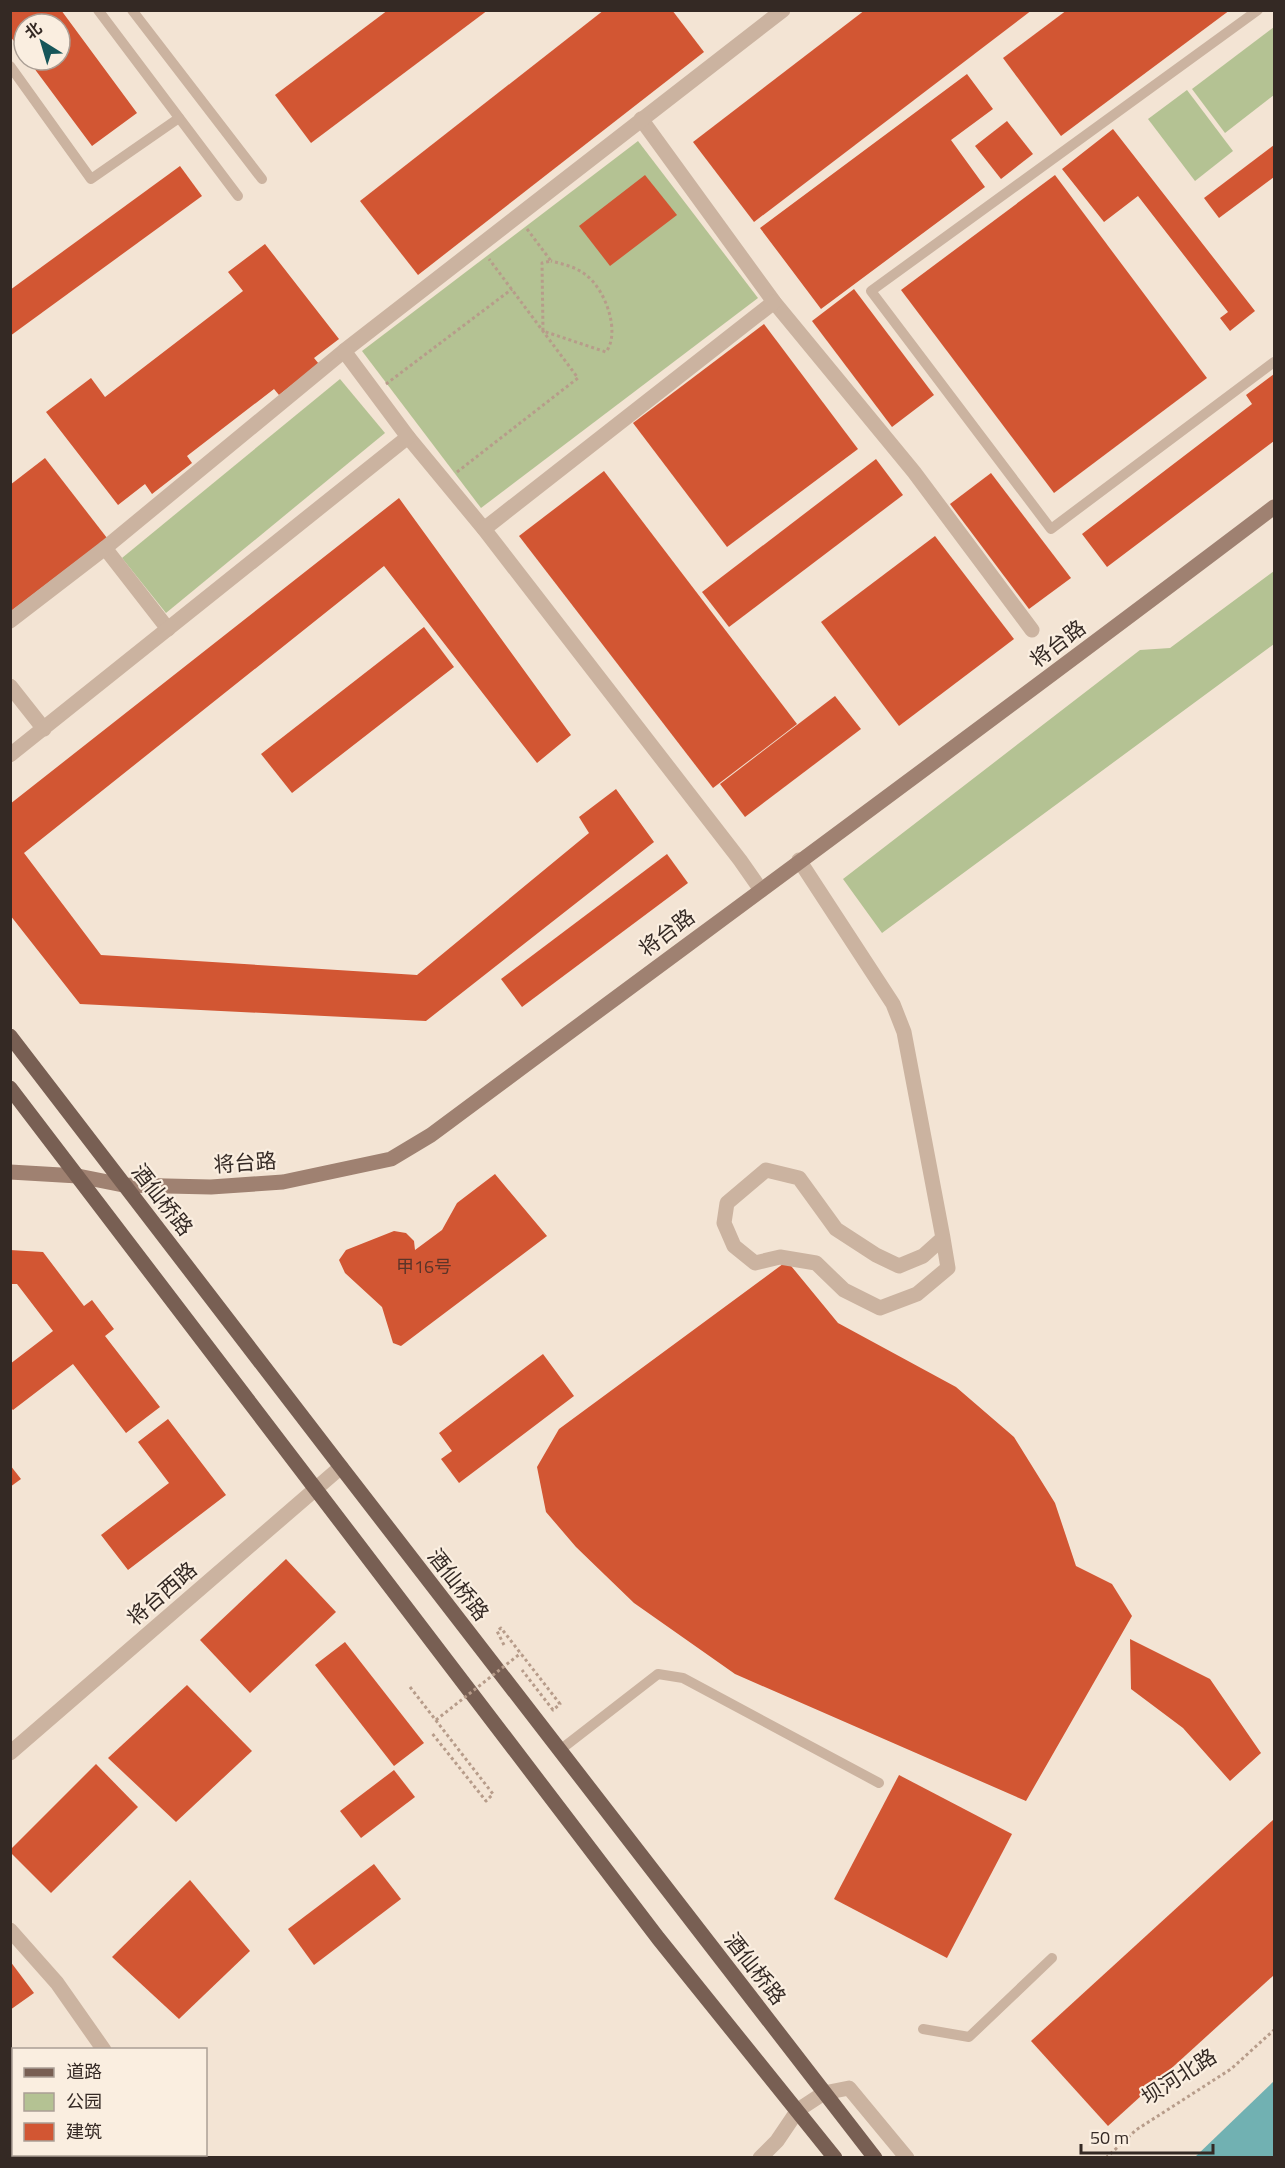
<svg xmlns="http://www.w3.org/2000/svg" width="1285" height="2168" viewBox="0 0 1285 2168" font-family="'Titillium Web','Noto Sans SC',sans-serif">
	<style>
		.green { fill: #b4c293 }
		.water { fill: #71b1b2 }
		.building { fill: #d25633 }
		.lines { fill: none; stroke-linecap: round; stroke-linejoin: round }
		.path { stroke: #b79c8a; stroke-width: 3; stroke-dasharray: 3 3; stroke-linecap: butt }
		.service { stroke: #cbb3a0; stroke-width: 10 }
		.minor { stroke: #cbb3a0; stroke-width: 15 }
		.tertiary { stroke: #cbb3a0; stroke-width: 15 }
		.secondary { stroke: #9f8171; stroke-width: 15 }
		.primary { stroke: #785f53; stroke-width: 15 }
		.path-bridge { stroke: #b79c8a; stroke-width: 3; stroke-dasharray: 3 3; stroke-linecap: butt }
		.labels { text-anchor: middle; stroke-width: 4.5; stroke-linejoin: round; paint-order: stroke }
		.number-label { font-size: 18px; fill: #5c3428 }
		.street-label { font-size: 21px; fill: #342924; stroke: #faeee0 }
	</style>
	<rect width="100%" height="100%" fill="#f3e4d4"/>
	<g class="green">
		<path d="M1274,27V95L1225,133L1192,89Z"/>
		<path d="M1187,90L1233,151L1195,181L1148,119Z"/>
		<path d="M638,141L758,298L481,508L362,351Z"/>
		<path d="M340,379L385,433L166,613L122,558Z"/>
		<path d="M1274,571V644L882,933L843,879L1140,650L1170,648Z"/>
	</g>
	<path class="water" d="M1274,2081V2157H1195Z"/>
	<g class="building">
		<path d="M10,10H61L137,113L92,146L28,60H60V24H24V54L10,36Z"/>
		<path d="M388,10H488L311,143L275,95Z"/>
		<path d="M604,10H672L704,52L418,275L360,201Z"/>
		<path d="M865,10H1032L754,222L693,142Z"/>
		<path d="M1067,10H1230L1061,136L1003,58Z"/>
		<path d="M967,74L993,109L951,140L985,187L821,309L760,228Z"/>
		<path d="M1007,121L1033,154L1001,179L975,146Z"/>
		<path d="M1113,129L1255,311L1230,331L1220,318L1228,312L1138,196L1104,222L1062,169Z"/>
		<path d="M1274,145V177L1219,218L1204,198Z"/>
		<path d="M180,166L202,196L10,336V290Z"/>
		<path d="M645,175L677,215L610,266L579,226Z"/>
		<path d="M1055,175L1207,378L1054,493L901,290Z"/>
		<path d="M265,244L339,339L314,358L319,364L279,395L274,389L187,456L192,463L152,494L145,484L118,505L46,412L91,378L105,397L243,291L228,272Z"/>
		<path d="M854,289L934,395L892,427L812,321Z"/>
		<path d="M764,324L858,449L727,547L633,423Z"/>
		<path d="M1274,374V441L1107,567L1082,534L1252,404L1246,395Z"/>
		<path d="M45,458L107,538L10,612V485Z"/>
		<path d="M876,459L903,495L729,627L702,592Z"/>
		<path d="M604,471L797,724L713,788L519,536Z"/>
		<path d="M991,473L1071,578L1029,609L950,504Z"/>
		<path d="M399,498L571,735L537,763L384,566L24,853L101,955L417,975L589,833L579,817L616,789L654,842L426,1021L80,1004L10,915V804Z"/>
		<path d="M935,536L1014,639L899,726L821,622Z"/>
		<path d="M424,627L454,667L292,793L261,754Z"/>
		<path d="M835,696L861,729L745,817L720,784Z"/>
		<path d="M667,854L688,883L522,1007L501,979Z"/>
		<path d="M495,1174L547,1236L401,1346L393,1343L382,1307L345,1273L339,1260L346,1250L394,1231L406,1233L414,1241L415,1250L442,1230L457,1203Z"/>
		<path d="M10,1250L43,1252L84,1306L92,1300L114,1329L105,1336L160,1407L126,1433L73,1364L13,1410L10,1407V1364L53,1331L17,1284H10Z"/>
		<path d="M787,1261L838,1323L956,1387L1014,1437L1055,1503L1076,1566L1112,1584L1132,1616L1026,1801L735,1674L634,1603L576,1547L546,1512L537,1467L559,1429Z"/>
		<path d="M543,1354L574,1396L459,1483L441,1459L452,1451L439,1433Z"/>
		<path d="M168,1419L226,1495L128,1570L101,1535L169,1483L138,1442Z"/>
		<path d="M10,1465L21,1479L10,1487Z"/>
		<path d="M286,1559L336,1612L250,1693L200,1640Z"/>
		<path d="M1130,1639L1210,1679L1261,1753L1230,1781L1183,1728L1131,1689Z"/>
		<path d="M345,1642L424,1743L394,1766L315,1665Z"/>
		<path d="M187,1685L252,1751L176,1822L108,1758Z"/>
		<path d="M96,1764L138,1807L51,1893L10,1852V1850Z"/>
		<path d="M394,1770L415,1797L361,1838L340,1811Z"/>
		<path d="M899,1775L1012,1834L947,1958L834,1899Z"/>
		<path d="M1274,1819V1975L1108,2126L1031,2041Z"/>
		<path d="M374,1864L401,1899L314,1965L288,1929Z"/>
		<path d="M190,1880L250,1951L179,2019L112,1957Z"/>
		<path d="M10,1961L34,1993L10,2010Z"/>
		<path d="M14,2093V2152L10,2155V2096Z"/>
	</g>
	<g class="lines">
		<g class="path">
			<path d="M527,229L551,261L542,263L543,331L606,352C621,332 605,289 586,275C576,267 563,264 551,261"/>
			<path d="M386,384L512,289"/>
			<path d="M457,472L578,378L489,259"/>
			<path d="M504,1645L497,1631L501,1628L560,1704L553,1710L522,1670"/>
			<path d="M410,1687L493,1794L486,1801L431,1732"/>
			<path d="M1106,2158L1136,2130L1231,2069L1274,2030"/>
		</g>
		<g class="service">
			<path d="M98,10L238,196"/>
			<path d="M132,10L262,179"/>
			<path d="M1258,10L871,291L1051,529L1274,362"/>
			<path d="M10,66L91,179L179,118"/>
			<path d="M560,1750L658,1674L683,1678L879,1783"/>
			<path d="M923,2029L969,2037L1052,1958"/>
			<path d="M146,2154L149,2158"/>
		</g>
		<g class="minor">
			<path d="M641,119L774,302L914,472L1032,630"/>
			<path d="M408,437L484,529L740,860L761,890"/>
			<path d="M484,529L774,302"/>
			<path d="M105,548L168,629"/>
			<path d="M10,621L105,548L344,351L783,10"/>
			<path d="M10,686L44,729"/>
			<path d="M10,755L408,437L344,351"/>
			<path d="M799,860L893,1004L904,1032L943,1238L923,1256L899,1266L876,1255L836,1229L799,1178L766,1170L727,1203L724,1223L734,1246L755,1263L780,1257L816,1263L844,1290L880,1308L917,1294L948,1268L943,1238"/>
			<path d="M10,1930L57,1983L104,2050"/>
			<path d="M760,2158L777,2141L798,2110L824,2093L849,2088L907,2158"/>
		</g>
		<path class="tertiary" d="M10,1753L341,1467"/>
		<path class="secondary" d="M10,1172L78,1176L123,1185L211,1187L283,1182L391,1159L431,1135C712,926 995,719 1274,507"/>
		<g class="primary">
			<path d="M10,1036L341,1467L875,2158"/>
			<path d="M10,1088L658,1938L835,2158"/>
		</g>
		<path class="path-bridge" d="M436,1720L521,1653"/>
	</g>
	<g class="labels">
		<g class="number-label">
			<text x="424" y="1273">甲16号</text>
		</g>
		<g class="street-label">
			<text transform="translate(1058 644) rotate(-37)" y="7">将台路</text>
			<text transform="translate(667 933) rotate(-37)" y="7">将台路</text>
			<text transform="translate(245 1163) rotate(-4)" y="7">将台路</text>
			<text transform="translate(162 1200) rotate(52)" y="7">酒仙桥路</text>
			<text transform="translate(458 1585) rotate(52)" y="7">酒仙桥路</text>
			<text transform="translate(162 1594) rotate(-41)" y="7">将台西路</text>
			<text transform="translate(755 1969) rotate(52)" y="7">酒仙桥路</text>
			<text transform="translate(1179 2077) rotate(-33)" y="7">坝河北路</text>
		</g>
	</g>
	<rect width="1285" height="2168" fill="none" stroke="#342924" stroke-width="24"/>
	<rect x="12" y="2048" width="195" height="108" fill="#faeee0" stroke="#ab9f95" stroke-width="1.5"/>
	<rect x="24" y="2068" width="30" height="9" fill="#785f53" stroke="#ab9f95" stroke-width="1.5"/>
	<text x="66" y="2078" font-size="18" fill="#342924">道路</text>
	<rect x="24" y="2093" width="30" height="18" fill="#b4c293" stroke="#ab9f95" stroke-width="1.5"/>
	<text x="66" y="2108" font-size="18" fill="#342924">公园</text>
	<rect x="24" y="2123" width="30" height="18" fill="#d25633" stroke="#ab9f95" stroke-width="1.5"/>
	<text x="66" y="2138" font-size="18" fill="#342924">建筑</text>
	<g transform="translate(42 42) rotate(323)"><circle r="28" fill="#faeee0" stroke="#ab9f95" stroke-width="1.5"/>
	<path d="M0-4.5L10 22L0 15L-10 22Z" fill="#165659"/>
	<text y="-9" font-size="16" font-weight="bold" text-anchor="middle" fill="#342924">北</text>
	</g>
	<path d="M1081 2144v9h132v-9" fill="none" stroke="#342924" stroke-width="3"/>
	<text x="1090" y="2144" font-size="18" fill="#342924" stroke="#faeee0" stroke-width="4.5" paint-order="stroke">50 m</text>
</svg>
